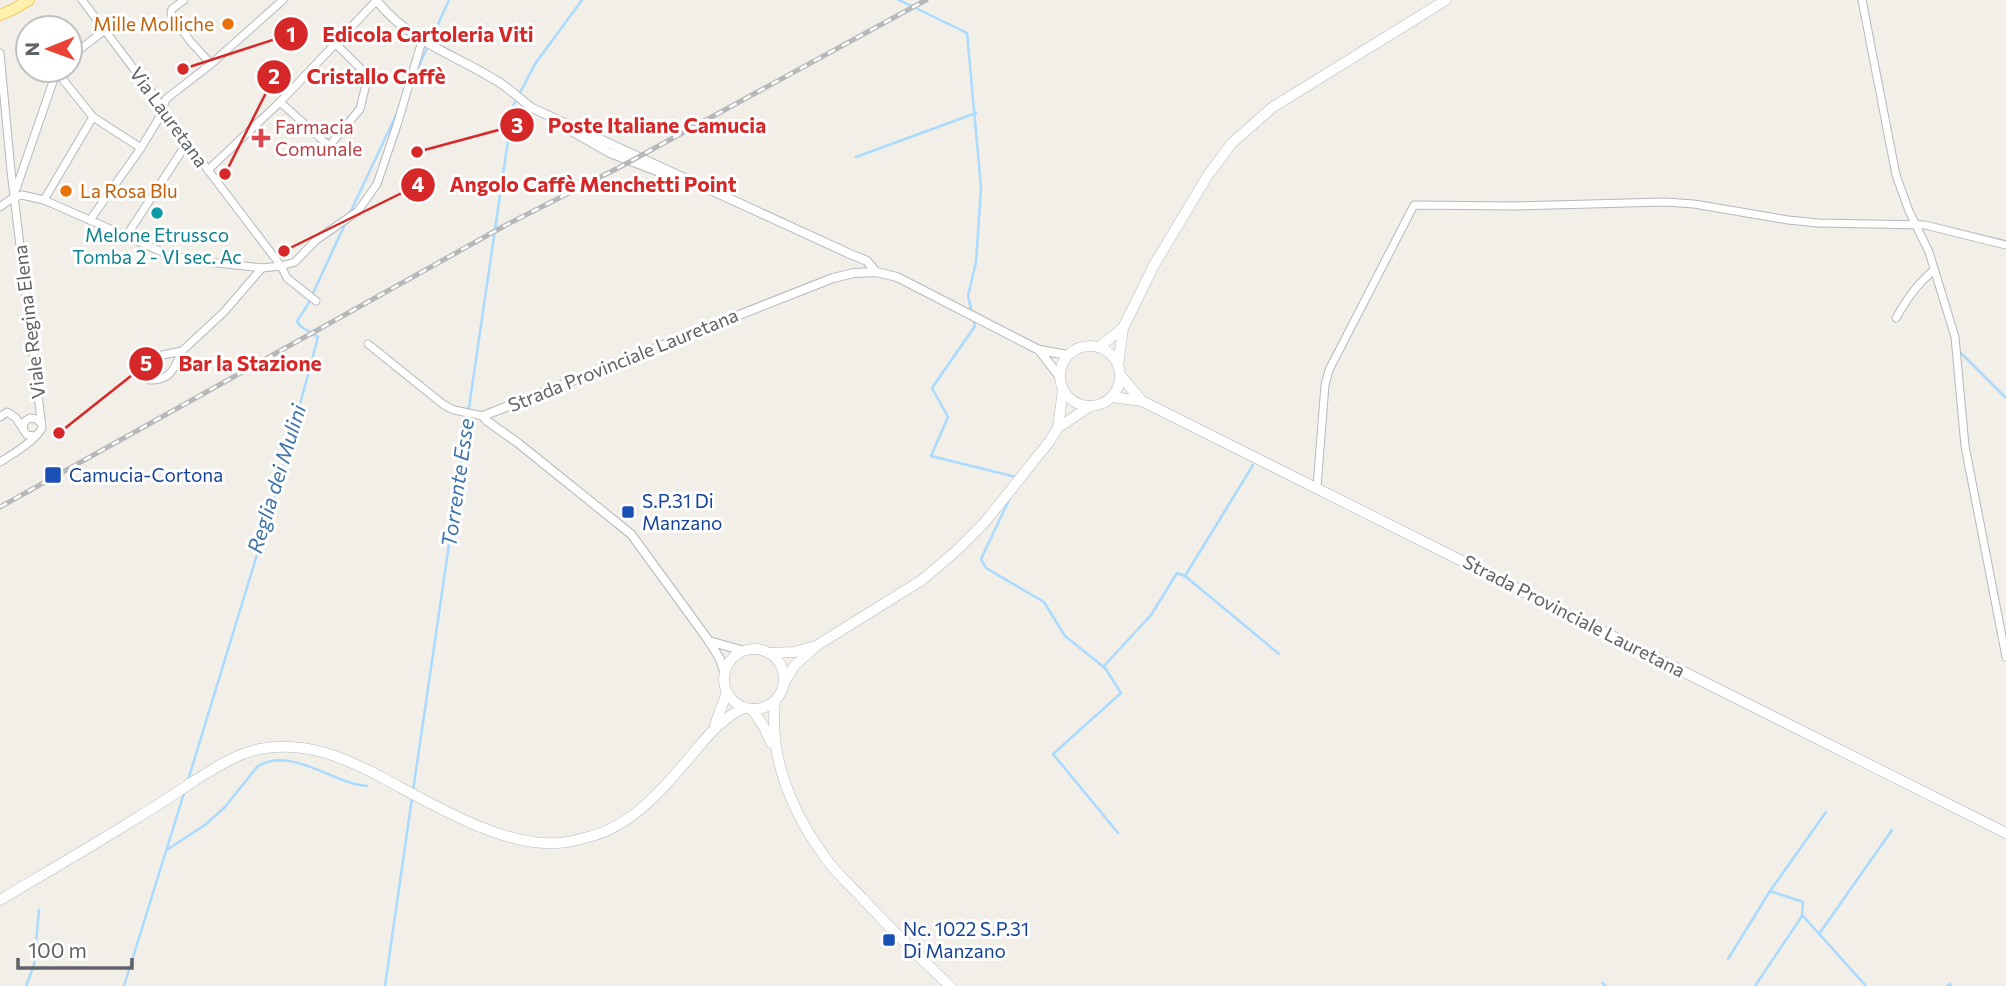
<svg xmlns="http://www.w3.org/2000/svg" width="2006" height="986" viewBox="0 0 2006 986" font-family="Commissioner,sans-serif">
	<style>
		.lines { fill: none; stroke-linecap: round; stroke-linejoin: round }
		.stream { stroke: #aadaff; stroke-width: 2.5 }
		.minor-casing { stroke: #b5b8bc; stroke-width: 9 }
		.tertiary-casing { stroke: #b5b8bc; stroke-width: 10 }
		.secondary-casing { stroke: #b6babf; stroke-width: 11 }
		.primary-casing { stroke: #f2c960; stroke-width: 12 }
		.minor { stroke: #fff; stroke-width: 7 }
		.tertiary { stroke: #fff; stroke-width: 8 }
		.secondary { stroke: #fff; stroke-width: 10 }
		.primary { stroke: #fff2af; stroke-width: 10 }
		.rail-casing { stroke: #b6b7b8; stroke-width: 5 }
		.rail { stroke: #fff; stroke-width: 2.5; stroke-dasharray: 8; stroke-linecap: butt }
		.food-dot { fill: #e8710a; stroke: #fff; stroke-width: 2.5 }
		.health-dot { fill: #e0444e; stroke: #fff; stroke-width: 2.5 }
		.culture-dot { fill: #0f9aa8; stroke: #fff; stroke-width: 2.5 }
		.transit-dot { fill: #1a4fb4; stroke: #fff; stroke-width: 2.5 }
		.labels { text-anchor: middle; stroke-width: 6; stroke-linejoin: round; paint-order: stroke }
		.food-label { font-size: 19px; fill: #c56008; stroke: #fff; text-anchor: end }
		.street-label { font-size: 19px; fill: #5f6368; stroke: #fff }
		.health-label { font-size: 19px; fill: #be3a42; stroke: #fff; text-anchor: start }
		.culture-label { font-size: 19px; fill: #0d838f; stroke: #fff }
		.transit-label { font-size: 19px; fill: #164399; stroke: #fff; text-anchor: start }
		.water-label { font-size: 21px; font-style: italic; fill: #4174aa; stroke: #fff }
		.leader { fill: none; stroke: #d62828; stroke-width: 2.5 }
		.callout-dot { fill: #d62828; stroke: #fff; stroke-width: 2.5 }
		.mark-label { font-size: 21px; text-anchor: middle; font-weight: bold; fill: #fff }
		.callout-label { font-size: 21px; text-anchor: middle; font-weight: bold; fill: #d62828; stroke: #fff; stroke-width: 6; stroke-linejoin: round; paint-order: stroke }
	</style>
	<rect width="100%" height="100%" fill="#f1efe8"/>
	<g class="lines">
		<g class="stream">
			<path d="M899,0L967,33L981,187L976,262L968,296L972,313"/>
			<path d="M417,70L449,0"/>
			<path d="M856,157L976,113"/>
			<path d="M350,213L398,111"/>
			<path d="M973,319L975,326L932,388L948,417L931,456L1016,477"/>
			<path d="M1961,353L2006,398"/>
			<path d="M1009,500L981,559L986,568L1044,602L1065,636L1105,668L1121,693L1053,754L1118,833"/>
			<path d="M1185,576L1253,465"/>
			<path d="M1103,667L1151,615L1177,573L1185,576L1279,654"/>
			<path d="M188,780L279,483L318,337L300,326L297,321L307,306L346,222"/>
			<path d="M413,791L513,106L535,64L582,0"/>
			<path d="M168,849L205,825L225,807L257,767C290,745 334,784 367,786"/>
			<path d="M1803,916L1866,986"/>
			<path d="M1819,934L1892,830"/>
			<path d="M1728,959L1770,891L1826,812"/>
			<path d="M1602,983L1606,986"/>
			<path d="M26,986L34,965L39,910"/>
			<path d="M124,986L185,790"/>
			<path d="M385,986L412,798"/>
			<path d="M1755,986L1802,916L1803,902L1770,891"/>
			<path d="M1947,986L1950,984L1951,986"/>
		</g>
		<defs>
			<g id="minor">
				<path d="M82,0L158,101L170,120L281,266L287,278L316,301"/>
				<path d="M184,0L172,9L171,14L190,41L211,64"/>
				<path d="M1862,0L1896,175L1909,211L1929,252L1955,337L1965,446L2006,657"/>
				<path d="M0,53L11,171L42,428C35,441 13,454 0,462"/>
				<path d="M70,57L105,30"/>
				<path d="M56,71L93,117L141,148"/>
				<path d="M280,102L329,146L360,109L368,76L336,44"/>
				<path d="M208,170L280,102L376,1"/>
				<path d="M16,189L57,70"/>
				<path d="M14,197L22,195L44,200L169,255L198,261L262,268L281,266L295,262L315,241L358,211L377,184L397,125L422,41"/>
				<path d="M44,200L93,117"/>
				<path d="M0,207L14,197"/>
				<path d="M90,220L141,148L159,118L166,99L211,64L283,0"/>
				<path d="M127,235L187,143"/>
				<path d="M1896,318C1907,299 1917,284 1934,270"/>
				<path d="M368,344L444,405L454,410L483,416"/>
				<path d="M182,351C175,367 171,381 150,380V362L153,357L182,351L224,312L262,268"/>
				<path d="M0,417L7,412L16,418L27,435L34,436"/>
				<path d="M23,429L24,422L30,418L36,419L41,423"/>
				<path d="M1317,487L1325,385L1329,370L1414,205L1514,206L1665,202L1694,204L1788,220L1818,223L1925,225L2006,245"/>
			</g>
			<g id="tertiary">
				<path d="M376,0C411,43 452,53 497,81C509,88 520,99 532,108L850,254L867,261L876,272"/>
				<path d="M566,128L610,153L688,183"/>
				<path d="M1039,350L1059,376"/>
				<path d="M709,641L744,651"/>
				<path d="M725,674L720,659L709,641L631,534L518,443L487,421L483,416L833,278L854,273L876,272L897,277L1039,350L1068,355"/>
			</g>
			<g id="secondary">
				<circle cx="1090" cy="376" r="30"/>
				<path d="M1099,347L1123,328"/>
				<path d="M1118,365L1123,328L1154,265L1208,175L1232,143L1273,107L1446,0"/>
				<path d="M1120,375L1142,401"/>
				<path d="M1112,397L1142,401L2006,833"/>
				<path d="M1058,428L1063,390"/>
				<circle cx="754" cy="679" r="30"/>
				<path d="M770,653L794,652L812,647"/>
				<path d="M784,683L795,665L816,646L922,580L956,551L985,522L1049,442L1058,428L1090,406"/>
				<path d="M775,701C769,759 793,814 827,860C837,874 851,886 863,899C891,929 920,958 950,986"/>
				<path d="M752,709L764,727L771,743"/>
				<path d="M715,725L727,692"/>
				<path d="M0,900C42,875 85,850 127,824C150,810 172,796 194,781C215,768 235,754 260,749C305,740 346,758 385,779C432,804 503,847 557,843C567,843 578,840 588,837C631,827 663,789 690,757C707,737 720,719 744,708"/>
			</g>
			<path id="primary" d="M0,15L12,10L29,0"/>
		</defs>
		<use href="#minor" class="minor-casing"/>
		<use href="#tertiary" class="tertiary-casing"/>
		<use href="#secondary" class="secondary-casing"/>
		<use href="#primary" class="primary-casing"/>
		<use href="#minor" class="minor"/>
		<use href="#tertiary" class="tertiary"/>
		<use href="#secondary" class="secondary"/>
		<use href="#primary" class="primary"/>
		<defs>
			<path id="rail" d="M0,507L506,225L620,167L926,0"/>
		</defs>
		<use href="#rail" class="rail-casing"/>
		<use href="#rail" class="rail"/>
	</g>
	<g class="food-dot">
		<circle cx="228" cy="24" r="7"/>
		<circle cx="66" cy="191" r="7"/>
	</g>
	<path class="health-dot" d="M257.5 127.5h7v7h7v7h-7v7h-7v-7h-7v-7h7z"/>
	<circle class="culture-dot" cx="157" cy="213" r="7"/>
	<g class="transit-dot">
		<rect x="44" y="466" width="18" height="18" rx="3.5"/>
		<rect x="621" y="505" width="14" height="14" rx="3.5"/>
		<rect x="882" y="933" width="14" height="14" rx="3.5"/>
	</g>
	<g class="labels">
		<g class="food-label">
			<text x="214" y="31">Mille Molliche</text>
			<text x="80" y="198" text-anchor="start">La Rosa Blu</text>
		</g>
		<g class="street-label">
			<text transform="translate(169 117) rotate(54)" y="7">Via Lauretana</text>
			<text transform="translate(29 322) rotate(-97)" y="7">Viale Regina Elena</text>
			<text transform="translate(623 360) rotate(-22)" y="7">Strada Provinciale Lauretana</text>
			<text transform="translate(1574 616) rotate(27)" y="7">Strada Provinciale Lauretana</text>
		</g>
		<g class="health-label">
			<text x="275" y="134">Farmacia<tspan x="275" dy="22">Comunale</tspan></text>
		</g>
		<g class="culture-label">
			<text x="157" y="242">Melone Etrussco<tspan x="157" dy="22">Tomba 2 - VI sec. Ac</tspan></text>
		</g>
		<g class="transit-label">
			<text x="69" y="482">Camucia-Cortona</text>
			<text x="642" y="508">S.P.31 Di<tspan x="642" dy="22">Manzano</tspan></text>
			<text x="903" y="936">Nc. 1022 S.P.31<tspan x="903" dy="22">Di Manzano</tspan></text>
		</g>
		<g class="water-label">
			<text transform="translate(277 479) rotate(-73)" y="7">Reglia dei Mulini</text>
			<text transform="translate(458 483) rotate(-82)" y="7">Torrente Esse</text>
		</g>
	</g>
	<path class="leader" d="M183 69L291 34M225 174L274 77M417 152L517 125M284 251L418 185M59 433L146 364"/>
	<g class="callout-dot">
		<circle cx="183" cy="69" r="7"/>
		<circle cx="225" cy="174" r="7"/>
		<circle cx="417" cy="152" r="7"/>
		<circle cx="284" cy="251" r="7"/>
		<circle cx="59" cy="433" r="7"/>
		<circle cx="291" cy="34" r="18"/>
		<circle cx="274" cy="77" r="18"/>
		<circle cx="517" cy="125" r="18"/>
		<circle cx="418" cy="185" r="18"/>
		<circle cx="146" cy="364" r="18"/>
	</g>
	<g class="mark-label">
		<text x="291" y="42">1</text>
		<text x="274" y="84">2</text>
		<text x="517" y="133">3</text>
		<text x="418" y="192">4</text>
		<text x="146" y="371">5</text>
	</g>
	<g class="callout-label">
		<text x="428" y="42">Edicola Cartoleria Viti</text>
		<text x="376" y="84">Cristallo Caffè</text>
		<text x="657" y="133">Poste Italiane Camucia</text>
		<text x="593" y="192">Angolo Caffè Menchetti Point</text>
		<text x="250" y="371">Bar la Stazione</text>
	</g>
	<g transform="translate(49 49) rotate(269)"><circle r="33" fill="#ffffff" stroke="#bfc1c3" stroke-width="2"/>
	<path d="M0-5L12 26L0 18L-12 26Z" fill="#ea4335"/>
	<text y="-10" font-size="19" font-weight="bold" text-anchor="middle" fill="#5f6368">N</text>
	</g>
	<path d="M18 958v10h114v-10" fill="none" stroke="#5f6368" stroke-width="3.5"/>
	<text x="28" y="958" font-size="21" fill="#5f6368" stroke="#ffffff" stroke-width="5" paint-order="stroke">100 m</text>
</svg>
